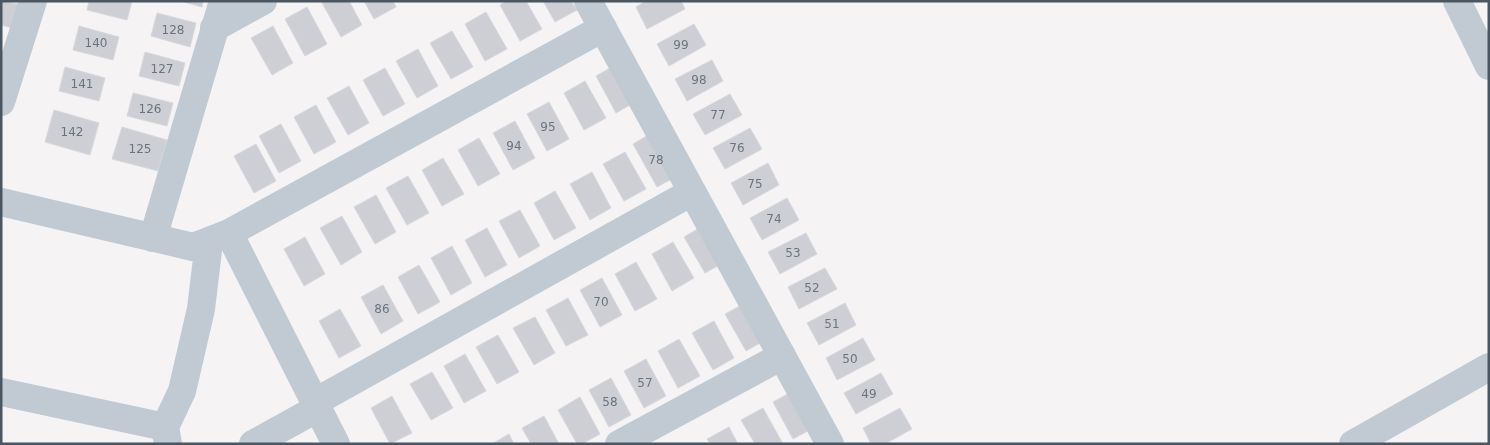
<svg xmlns="http://www.w3.org/2000/svg" width="1490" height="445" viewBox="0 0 1490 445" font-family="'DejaVu Sans',sans-serif">
	<style>
		.building { fill: #cdcfd5; stroke: #d7d9de }
		.lines { fill: none; stroke-linecap: round; stroke-linejoin: round }
		.minor { stroke: #c1cad2; stroke-width: 28 }
		.tertiary { stroke: #c1cad2; stroke-width: 28 }
		.labels { text-anchor: middle; stroke-width: 4; stroke-linejoin: round; paint-order: stroke }
		.number-label { font-size: 12px; fill: #6b747e }
	</style>
	<rect width="100%" height="100%" fill="#f5f3f3"/>
	<g class="building">
		<path d="M1,1L23,5L17,29L1,25Z"/>
		<path d="M89,1H132L127,20L87,10Z"/>
		<path d="M180,1H203L202,7Z"/>
		<path d="M321,1H349L362,25L341,37Z"/>
		<path d="M364,1H393L396,7L374,19Z"/>
		<path d="M506,1H526L542,29L520,41L500,5Z"/>
		<path d="M543,1H571L577,10L555,22Z"/>
		<path d="M646,1H681L685,9L647,29L636,7Z"/>
		<path d="M307,7L327,44L305,56L285,19Z"/>
		<path d="M486,12L507,49L485,61L465,24Z"/>
		<path d="M157,13L196,23L190,47L151,36Z"/>
		<path d="M694,24L706,45L669,66L657,44Z"/>
		<path d="M79,26L119,37L113,60L73,50Z"/>
		<path d="M273,26L293,63L272,75L251,38Z"/>
		<path d="M452,31L473,67L451,79L430,43Z"/>
		<path d="M418,49L438,86L417,98L396,61Z"/>
		<path d="M145,52L185,63L179,86L139,76Z"/>
		<path d="M712,60L723,81L687,101L675,79Z"/>
		<path d="M617,64L637,101L616,113L596,76Z"/>
		<path d="M65,67L105,78L99,101L59,91Z"/>
		<path d="M385,68L405,104L383,116L363,80Z"/>
		<path d="M585,81L606,118L584,130L564,93Z"/>
		<path d="M349,86L369,123L348,135L327,98Z"/>
		<path d="M133,93L173,103L167,126L127,116Z"/>
		<path d="M730,94L742,115L705,135L693,114Z"/>
		<path d="M549,102L569,139L547,151L527,114Z"/>
		<path d="M316,105L336,142L314,154L294,117Z"/>
		<path d="M54,110L99,123L90,155L45,142Z"/>
		<path d="M515,121L535,158L513,170L493,133Z"/>
		<path d="M281,124L301,161L279,173L259,136Z"/>
		<path d="M122,127L167,140L158,171L112,159Z"/>
		<path d="M750,128L762,149L725,169L713,148Z"/>
		<path d="M655,131L679,175L657,187L633,144Z"/>
		<path d="M479,138L500,174L478,186L458,150Z"/>
		<path d="M256,144L276,181L254,193L234,156Z"/>
		<path d="M625,152L646,189L624,201L603,164Z"/>
		<path d="M443,158L464,194L442,206L422,170Z"/>
		<path d="M768,163L779,185L743,205L731,183Z"/>
		<path d="M592,172L611,208L590,220L570,184Z"/>
		<path d="M408,176L429,213L407,225L386,188Z"/>
		<path d="M555,191L576,228L554,240L534,203Z"/>
		<path d="M376,195L396,232L375,244L354,207Z"/>
		<path d="M787,198L799,220L762,240L750,218Z"/>
		<path d="M520,210L540,246L519,258L499,221Z"/>
		<path d="M342,216L362,252L341,265L320,228Z"/>
		<path d="M706,224L727,261L705,273L684,237Z"/>
		<path d="M487,228L507,265L485,277L465,240Z"/>
		<path d="M806,233L817,254L780,274L768,252Z"/>
		<path d="M305,237L325,274L304,286L284,249Z"/>
		<path d="M673,242L694,278L672,291L652,254Z"/>
		<path d="M452,246L472,283L451,295L431,258Z"/>
		<path d="M636,262L657,299L635,311L615,274Z"/>
		<path d="M419,265L440,302L418,314L398,277Z"/>
		<path d="M825,268L837,289L799,309L788,287Z"/>
		<path d="M602,278L622,315L600,327L580,290Z"/>
		<path d="M383,285L403,321L381,334L361,297Z"/>
		<path d="M568,298L588,335L566,346L546,310Z"/>
		<path d="M747,302L767,339L746,351L725,314Z"/>
		<path d="M845,303L856,325L819,345L807,323Z"/>
		<path d="M340,309L361,346L339,358L319,321Z"/>
		<path d="M535,317L555,353L534,365L513,328Z"/>
		<path d="M714,321L734,358L713,370L692,333Z"/>
		<path d="M498,335L519,372L497,384L476,347Z"/>
		<path d="M863,338L875,360L837,380L826,358Z"/>
		<path d="M679,339L700,376L678,388L658,351Z"/>
		<path d="M465,354L486,391L464,403L444,366Z"/>
		<path d="M646,359L666,396L644,408L624,371Z"/>
		<path d="M432,372L453,408L431,420L410,384Z"/>
		<path d="M881,373L893,394L856,414L844,393Z"/>
		<path d="M611,378L631,415L609,427L589,390Z"/>
		<path d="M795,390L815,427L793,439L773,402Z"/>
		<path d="M392,396L412,433L390,444L371,408Z"/>
		<path d="M580,397L600,434L582,444H577L558,410Z"/>
		<path d="M763,408L783,444H755L741,420Z"/>
		<path d="M900,408L912,429L885,444H871L863,428Z"/>
		<path d="M544,416L559,444H531L522,428Z"/>
		<path d="M729,427L738,444H710L707,439Z"/>
		<path d="M509,434L514,444H492Z"/>
	</g>
	<g class="lines">
		<g class="minor">
			<path d="M588,1L830,444"/>
			<path d="M214,28L263,1"/>
			<path d="M1,102L33,1"/>
			<path d="M1,202L193,247L229,233L603,28"/>
			<path d="M229,233L336,444"/>
			<path d="M153,238L223,1"/>
			<path d="M1,392L165,427"/>
			<path d="M315,402L692,192"/>
			<path d="M168,444L165,427L182,391L201,309L209,242"/>
			<path d="M253,444L318,408"/>
			<path d="M619,444L782,356"/>
			<path d="M1353,444L1489,367"/>
		</g>
		<path class="tertiary" d="M1457,1L1489,66"/>
	</g>
	<g class="labels">
		<g class="number-label">
			<text x="173" y="34">128</text>
			<text x="96" y="47">140</text>
			<text x="681" y="49">99</text>
			<text x="162" y="73">127</text>
			<text x="699" y="84">98</text>
			<text x="82" y="88">141</text>
			<text x="150" y="113">126</text>
			<text x="718" y="119">77</text>
			<text x="548" y="131">95</text>
			<text x="72" y="136">142</text>
			<text x="514" y="150">94</text>
			<text x="737" y="152">76</text>
			<text x="140" y="153">125</text>
			<text x="656" y="164">78</text>
			<text x="755" y="188">75</text>
			<text x="774" y="223">74</text>
			<text x="793" y="257">53</text>
			<text x="812" y="292">52</text>
			<text x="601" y="306">70</text>
			<text x="382" y="313">86</text>
			<text x="832" y="328">51</text>
			<text x="850" y="363">50</text>
			<text x="645" y="387">57</text>
			<text x="869" y="398">49</text>
			<text x="610" y="406">58</text>
		</g>
	</g>
	<rect width="1490" height="445" fill="none" stroke="#4a5661" stroke-width="5"/>
</svg>
